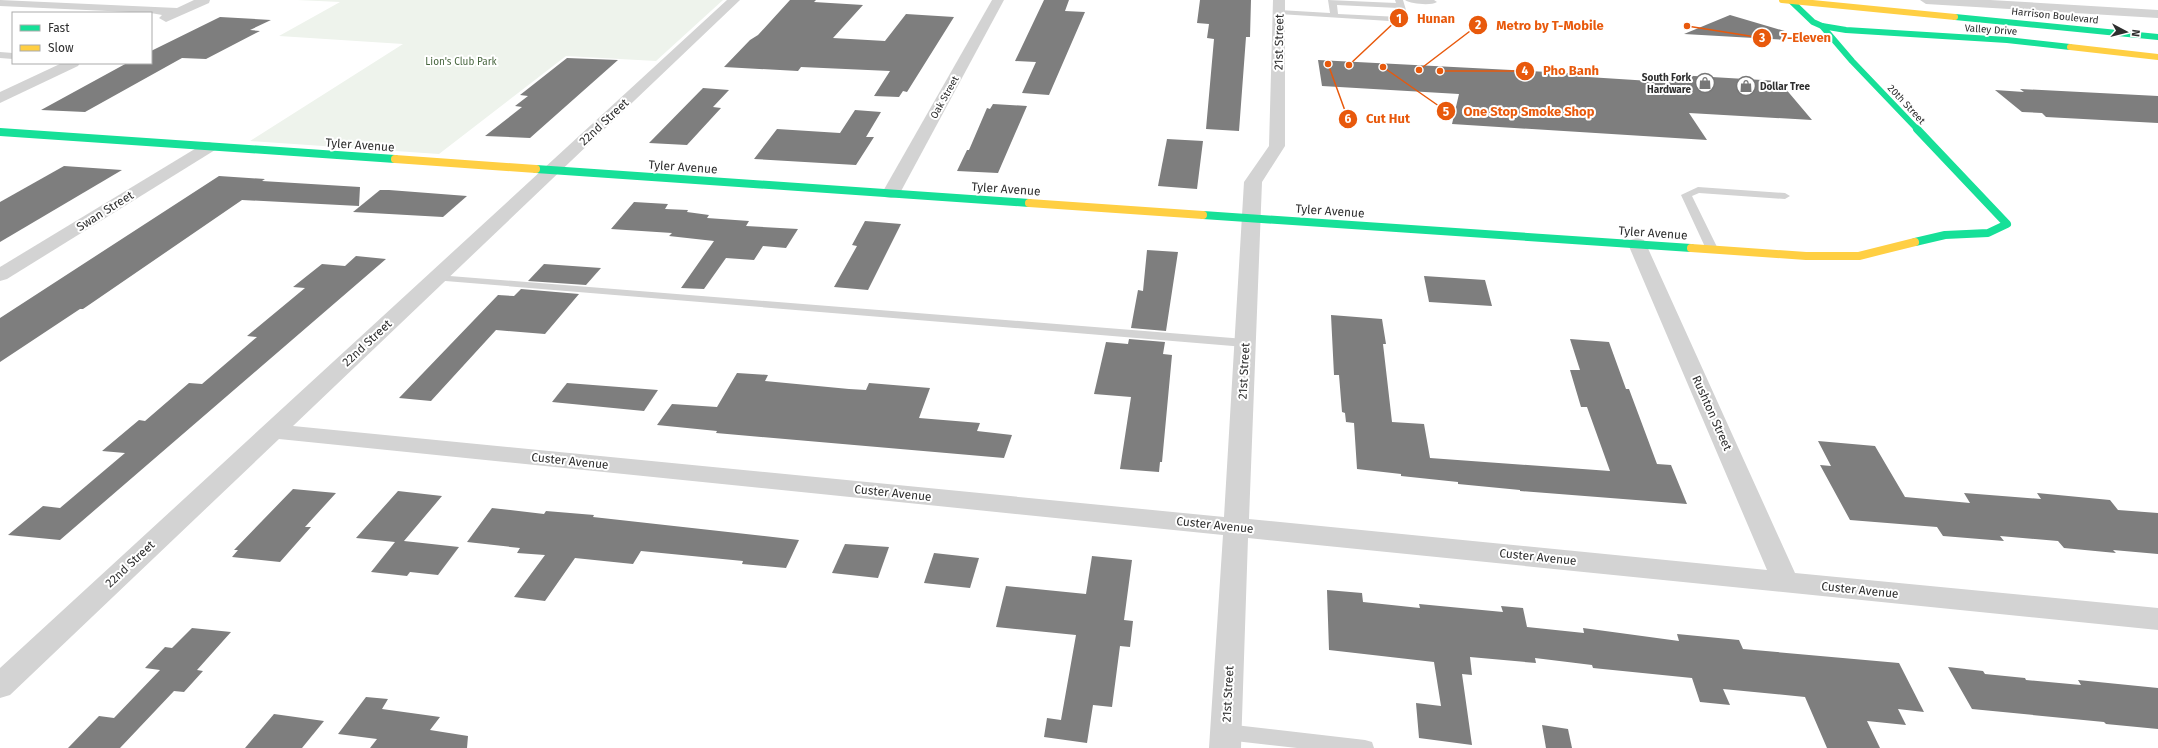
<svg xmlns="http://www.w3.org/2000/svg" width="2158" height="748" viewBox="0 0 2158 748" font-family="'Fira Sans',sans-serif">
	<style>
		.green { fill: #eef3ec }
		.building { fill: #7e7e7e }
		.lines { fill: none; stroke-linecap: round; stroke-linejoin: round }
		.lane { fill: #d3d3d3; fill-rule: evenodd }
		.street { fill: #d3d3d3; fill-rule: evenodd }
		.fast-far1 { stroke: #16e098; stroke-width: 6 }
		.fast { stroke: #16e098; stroke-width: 8 }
		.slow-far1 { stroke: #ffcf43; stroke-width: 6 }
		.slow { stroke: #ffcf43; stroke-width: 8 }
		.labels { text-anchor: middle; stroke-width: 4; stroke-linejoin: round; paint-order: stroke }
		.far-street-label { font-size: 10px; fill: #2e2e2e; stroke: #fff }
		.far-park-label { font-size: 10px; fill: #48663f; stroke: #fff }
		.far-poi-label { font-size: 10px; font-weight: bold; fill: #2e2e2e; stroke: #fff; text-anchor: end }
		.street-label { font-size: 12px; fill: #2e2e2e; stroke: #fff }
		.leader { fill: none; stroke: #e8590c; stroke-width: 1.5 }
		.callout-dot { fill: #e8590c; stroke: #fff; stroke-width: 1.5 }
		.mark-label { font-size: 12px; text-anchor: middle; font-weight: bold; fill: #fff }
		.callout-label { font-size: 13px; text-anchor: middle; font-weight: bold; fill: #e8590c; stroke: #fff; stroke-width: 4; stroke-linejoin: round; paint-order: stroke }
	</style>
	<rect width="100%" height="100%" fill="#fff"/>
	<path class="green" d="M297,0H723L656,61L566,56L439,154L250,141L403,44L279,36L340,2Z"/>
	<g class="building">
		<path d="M790,0H816L814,2L863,5L833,38L885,41L906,14L954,17L907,92L903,91L899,97L874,96L890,71L801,67L798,71L724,67L750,40L758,35Z"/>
		<path d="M1044,0H1069L1065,11L1085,12L1049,95L1022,93L1036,62L1015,61Z"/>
		<path d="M1200,0H1251L1250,37H1246L1239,131L1206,129L1214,39L1207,38L1209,24L1197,23Z"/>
		<path d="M1730,15L1788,32L1787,40L1684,34Z"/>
		<path d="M220,17L271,20L250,30L260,31L206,59L182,58L85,112L41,110L127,63H151V51Z"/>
		<path d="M567,58L618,60L530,138L485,136L522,107L515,106L528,96L520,95Z"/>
		<path d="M1318,60L1587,74L1588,77L1666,82L1661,74L1779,81L1812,120L1689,113L1707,140L1452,124L1459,94L1322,86Z"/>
		<path d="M703,88L729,90L713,107L721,108L687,145L649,143Z"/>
		<path d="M2020,89L2158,96V123L2046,117L2042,113L2022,112L1995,90L2024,92Z"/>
		<path d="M993,104L1027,106L998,173L957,171L967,150H969L987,108L990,109Z"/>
		<path d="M855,110L881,112L866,137H874L856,165L754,159L777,129L840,133Z"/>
		<path d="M1167,139L1203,141L1197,189L1158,186Z"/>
		<path d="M64,166L122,170L0,242V202Z"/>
		<path d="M219,176L265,179L262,181L360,187L359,206L242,200L83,309H80L0,362V318Z"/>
		<path d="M380,190H389L467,196L443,217L353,212Z"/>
		<path d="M634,202L668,204L665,209L688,210L687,212L709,215L707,218L749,221L746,226L798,229L786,248L763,246L754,260L726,258L704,289L681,288L714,241L669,236L672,233L611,229Z"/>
		<path d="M865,221L901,224L868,290L834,287L857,246L852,245Z"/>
		<path d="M1147,250L1178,252L1166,331L1131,328L1138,290L1143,291Z"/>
		<path d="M356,256L386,259L60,540L8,535L43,506L60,508L125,453L102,451L139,420L145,421L189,383L202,384L257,337L247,336L305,288L293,287L322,264L345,266Z"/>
		<path d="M544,264L601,268L586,285L528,281Z"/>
		<path d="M1424,276L1485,280L1492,306L1429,302Z"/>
		<path d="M521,289L579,294L545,334L496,330L431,401L399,398L498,295L514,296Z"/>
		<path d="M1331,315L1382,319L1386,344H1383L1392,422L1424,424L1430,458L1610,471L1587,407H1581L1570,370H1580L1570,339L1609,342L1626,389H1629L1657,464L1671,465L1687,504L1520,491V490L1458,484V482L1401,476V474L1357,469L1354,423L1346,422L1345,413L1342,412L1339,375H1334Z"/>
		<path d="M1129,339L1165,342L1163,354L1172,355L1162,462H1160L1159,472L1120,469L1131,397L1094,394L1106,342L1128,344Z"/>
		<path d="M737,373L768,375L765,381L849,389L866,390L869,383L930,388L919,418L980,423L977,431L1012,435L1004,458L716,433L717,431L657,425L672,404L717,407Z"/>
		<path d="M567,383L658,390L644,411L552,402Z"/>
		<path d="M1818,441L1875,446L1905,497L1970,503L1964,493L2041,499L2037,493L2110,500L2118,510L2158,513V554L2113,550L2116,553L2064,548L2058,541L2000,536L2004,541L1943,536L1937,527L1850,520L1820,465L1831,466Z"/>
		<path d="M293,489L336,493L305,527H311L280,562L232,557L238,550H234Z"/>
		<path d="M398,491L442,496L404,541L459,547L438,575L410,572L407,576L371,572L395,542L356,538Z"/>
		<path d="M492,508L544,514L546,511L594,515L593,517L799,540L786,568L742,564L743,561L641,551L633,564L575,558L545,601L514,597L545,555L517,553L520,548L467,542Z"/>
		<path d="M845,544L889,547L878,578L832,573Z"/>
		<path d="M934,553L979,558L970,588L924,583Z"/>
		<path d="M1092,556L1132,560L1124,620L1133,621L1130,647L1120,646L1112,707L1093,705L1087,743L1044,737L1047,718L1061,720L1076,635L996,627L1006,586L1086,594Z"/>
		<path d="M1327,590L1362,593L1363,602L1420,608L1419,604L1503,612L1501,606L1523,608L1527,627L1584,633L1583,628L1679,641L1677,634L1739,640L1743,649L1899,663L1924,712L1898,709L1906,725L1867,721L1880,748H1827L1805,697L1723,689L1730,705L1700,702L1692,678L1593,668L1592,665L1535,658L1536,663L1470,657L1472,675L1462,674L1472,745L1419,738L1416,703L1441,706L1434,662L1329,650Z"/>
		<path d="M192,628L231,632L197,670L203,671L184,692L174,691L120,748H68L99,716L114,718L160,670L145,668L165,647L172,648Z"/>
		<path d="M1948,667L1983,671L1985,674L2025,678L2026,680L2081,685L2078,680L2158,688V729L2106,724L2104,722L1972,709Z"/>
		<path d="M366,697L388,699L382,709L440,717L430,730L468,736L467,748H370L377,739L338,734Z"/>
		<path d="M274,714L324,721L302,748H245Z"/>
		<path d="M1542,725L1568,729L1572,748H1546Z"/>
	</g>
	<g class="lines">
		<g class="lane">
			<path d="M1328,0L1396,3L1395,0H1403L1409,20L1405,22L1279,14L1275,12L1279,10L1330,13ZM1337,5L1398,8L1400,17L1338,14Z"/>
			<path d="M1405,0H1434L1437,2C1431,6 1411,4 1405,0Z"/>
			<path d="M0,52L13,53V59L0,58Z"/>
			<path d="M1698,187L1785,193L1790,196L1785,199L1699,193L1692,196L1718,249L1712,252L1706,249L1681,195Z"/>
			<path d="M437,275L1245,339L1251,343L1245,347L433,280L431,278Z"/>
			<path d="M1226,724L1365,740L1372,742L1374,748H1297L1226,740L1220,737L1217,732L1220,727Z"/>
		</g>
		<g class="street">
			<path d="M0,0L177,8L194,0H210L209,3L166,22L159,18L162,15L151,13L0,6Z"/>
			<path d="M727,0H740L293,426L1224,517L1244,182L1269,146L1273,0H1285V146L1262,182L1249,519L1767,570L1628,244L1630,240L1637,238L1644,240L1646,244L1795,573L2158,608V630L1248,538L1241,748H1209L1223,535L279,439L10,695L0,698V668Z"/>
			<path d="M992,0H1004L900,193L897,197L891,198L885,197L882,193Z"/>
			<path d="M1920,0H1990L2158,10V18L1926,4Z"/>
			<path d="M62,63H80L78,66L0,103V92Z"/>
			<path d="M209,142L215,144L217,147L215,150L7,279L0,281V267L203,144Z"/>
		</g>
		<g class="fast-far1">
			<path d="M1790,0L1813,22L1822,26L1852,61L1918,130"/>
			<path d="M1955,17L2158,37"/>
			<path d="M1822,26L1846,30L2007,40L2070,47"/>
		</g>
		<g class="fast">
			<path d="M0,132L395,159"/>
			<path d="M536,169L1029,203"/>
			<path d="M1203,215L1691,248"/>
			<path d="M1915,242L1945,235L1988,233L2007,224L1917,129"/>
		</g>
		<g class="slow-far1">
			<path d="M1782,0L1955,17"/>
			<path d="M2070,47L2158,57"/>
		</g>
		<g class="slow">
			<path d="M395,159L536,169"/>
			<path d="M1029,203L1203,215"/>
			<path d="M1691,248L1806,256H1859L1915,242"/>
		</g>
	</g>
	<defs>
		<symbol id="shop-ring" viewBox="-11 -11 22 22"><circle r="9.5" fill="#fff" stroke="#777" stroke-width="1.5"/><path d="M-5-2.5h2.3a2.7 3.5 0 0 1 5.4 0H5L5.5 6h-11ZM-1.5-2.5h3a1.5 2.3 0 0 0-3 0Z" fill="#777"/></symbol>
	</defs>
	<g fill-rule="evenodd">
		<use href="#shop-ring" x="1694" y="72" width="22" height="22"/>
		<use href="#shop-ring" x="1735" y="75" width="22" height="22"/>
	</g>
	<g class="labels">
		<g class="far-street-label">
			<text transform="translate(2055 15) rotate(6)" y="4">Harrison Boulevard</text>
			<text transform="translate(1991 29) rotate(4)" y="4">Valley Drive</text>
			<text transform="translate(944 97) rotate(-61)" y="4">Oak Street</text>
			<text transform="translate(1907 104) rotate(47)" y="4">20th Street</text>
		</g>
		<g class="far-park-label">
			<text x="461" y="65">Lion's Club Park</text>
		</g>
		<g class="far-poi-label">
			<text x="1691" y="81">South Fork<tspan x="1691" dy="12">Hardware</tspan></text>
			<text x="1760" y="90" text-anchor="start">Dollar Tree</text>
		</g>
		<g class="street-label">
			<text transform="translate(1279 42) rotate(-89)" y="4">21st Street</text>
			<text transform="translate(604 122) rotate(-43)" y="4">22nd Street</text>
			<text transform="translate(360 145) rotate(4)" y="4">Tyler Avenue</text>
			<text transform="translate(683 167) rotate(4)" y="4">Tyler Avenue</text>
			<text transform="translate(1006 189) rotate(4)" y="4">Tyler Avenue</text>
			<text transform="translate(105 211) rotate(-32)" y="4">Swan Street</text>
			<text transform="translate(1330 211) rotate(4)" y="4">Tyler Avenue</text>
			<text transform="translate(1653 233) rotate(4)" y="4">Tyler Avenue</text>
			<text transform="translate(367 343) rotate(-43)" y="4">22nd Street</text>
			<text transform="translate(1244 371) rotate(-87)" y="4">21st Street</text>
			<text transform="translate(1712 413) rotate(66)" y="4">Rushton Street</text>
			<text transform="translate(570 461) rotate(6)" y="4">Custer Avenue</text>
			<text transform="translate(893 493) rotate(6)" y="4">Custer Avenue</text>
			<text transform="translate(1215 525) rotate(6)" y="4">Custer Avenue</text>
			<text transform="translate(1538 557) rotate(6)" y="4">Custer Avenue</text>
			<text transform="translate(130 564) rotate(-43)" y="4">22nd Street</text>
			<text transform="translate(1860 590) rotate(6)" y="4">Custer Avenue</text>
			<text transform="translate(1228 694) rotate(-87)" y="4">21st Street</text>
		</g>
	</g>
	<path class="leader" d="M1349 65L1399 18M1419 70L1478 25M1687 26L1762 38M1440 71L1525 71M1383 67L1446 111M1328 64L1348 119"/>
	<g class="callout-dot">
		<circle cx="1349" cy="65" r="4"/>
		<circle cx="1419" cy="70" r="4"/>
		<circle cx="1687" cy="26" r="4"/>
		<circle cx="1440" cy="71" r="4"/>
		<circle cx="1383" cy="67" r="4"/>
		<circle cx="1328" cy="64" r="4"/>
		<circle cx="1399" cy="18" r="10"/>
		<circle cx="1478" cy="25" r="10"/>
		<circle cx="1762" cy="38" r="10"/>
		<circle cx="1525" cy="71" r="10"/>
		<circle cx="1446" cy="111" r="10"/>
		<circle cx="1348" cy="119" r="10"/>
	</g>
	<g class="mark-label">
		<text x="1399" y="23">1</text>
		<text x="1478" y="29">2</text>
		<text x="1762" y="42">3</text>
		<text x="1525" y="75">4</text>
		<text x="1446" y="116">5</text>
		<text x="1348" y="123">6</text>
	</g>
	<g class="callout-label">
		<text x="1436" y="23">Hunan</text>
		<text x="1550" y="30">Metro by T-Mobile</text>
		<text x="1806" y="42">7-Eleven</text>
		<text x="1571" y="75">Pho Banh</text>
		<text x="1529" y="116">One Stop Smoke Shop</text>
		<text x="1388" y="123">Cut Hut</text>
	</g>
	<rect x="12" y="12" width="140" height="52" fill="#ffffff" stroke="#ababab"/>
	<rect x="20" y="25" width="20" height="6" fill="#16e098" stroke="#ababab"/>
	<text x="48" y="32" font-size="12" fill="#2e2e2e">Fast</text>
	<rect x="20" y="45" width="20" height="6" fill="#ffcf43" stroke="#ababab"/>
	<text x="48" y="52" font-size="12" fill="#2e2e2e">Slow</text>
	<g transform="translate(2126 32) rotate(97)" stroke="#ffffff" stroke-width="3" paint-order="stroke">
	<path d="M0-3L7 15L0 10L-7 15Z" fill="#2e2e2e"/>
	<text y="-6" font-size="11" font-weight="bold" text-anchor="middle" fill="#2e2e2e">N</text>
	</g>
</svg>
